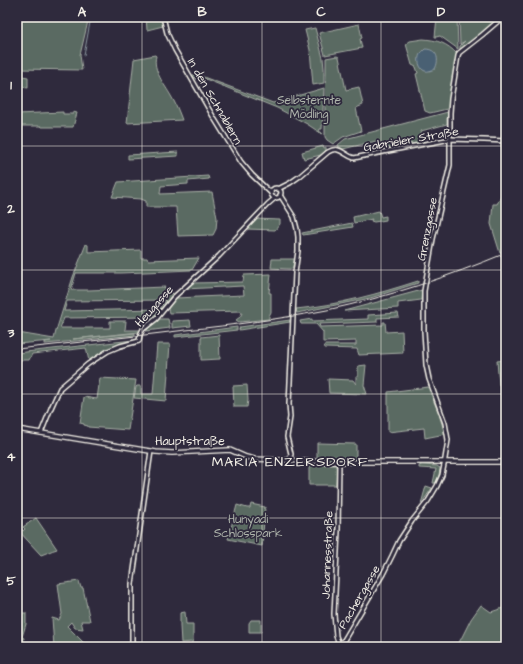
<svg xmlns="http://www.w3.org/2000/svg" width="523" height="664" viewBox="0 0 523 664" font-family="'Architects Daughter',sans-serif">
	<style>
		.green { fill: #5a6b62; stroke: #a7aea5; fill-rule: evenodd }
		.water { fill: #496073; stroke: #8d9aa2 }
		.lines { fill: none; stroke-linecap: round; stroke-linejoin: round }
		.stream { stroke: #8d9aa2; stroke-width: 1 }
		.tertiary-casing { stroke: #f4f1e8; stroke-width: 6 }
		.secondary-casing { stroke: #f4f1e8; stroke-width: 6 }
		.primary-casing { stroke: #f4f1e8; stroke-width: 6 }
		.tertiary { stroke: #2f2a3d; stroke-width: 3 }
		.secondary { stroke: #2f2a3d; stroke-width: 3 }
		.primary { stroke: #2f2a3d; stroke-width: 3.5 }
		.rail { stroke: #f4f1e8; stroke-width: 1 }
		.grid { fill: none; stroke: #f4f1e8; stroke-width: 1; stroke-opacity: 0.55 }
		.labels { text-anchor: middle; stroke-width: 3.5; stroke-linejoin: round; paint-order: stroke }
		.park-label { font-size: 12px; fill: #afb5ac; stroke: #2f2a3d }
		.street-label { font-size: 12px; fill: #f4f1e8; stroke: #2f2a3d }
		.quarter-label { font-size: 14px; letter-spacing: 1px; fill: #f4f1e8; stroke: #2f2a3d }
		.neatline { fill: none; stroke: #f4f1e8; stroke-width: 1.5 }
		.grid-label { font-size: 13px; text-anchor: middle; font-weight: bold; fill: #f4f1e8 }
	</style>
	<rect width="100%" height="100%" fill="#2f2a3d"/>
	<filter id="ink" filterUnits="userSpaceOnUse"><feTurbulence type="fractalNoise" baseFrequency=".025" numOctaves="2"/><feDisplacementMap in="SourceGraphic" scale="8" xChannelSelector="R" yChannelSelector="G"/><feConvolveMatrix kernelMatrix="1 2 1 2 8 2 1 2 1" color-interpolation-filters="sRGB"/></filter>
	<g filter="url(#ink)">
		<g class="green">
			<path d="M17,17H89L80,55L82,70L17,69Z"/>
			<path d="M146,17H161L163,26L147,30Z"/>
			<path d="M437,17H457L458,49L440,36L436,37H435Z"/>
			<path d="M459,17H500L465,48L460,50V46L465,41L460,44Z"/>
			<path d="M359,24L362,38L360,39L362,48L325,55L319,33Z"/>
			<path d="M315,28L323,58L324,69V83L313,85L310,50L305,30Z"/>
			<path d="M423,39C437,40 447,43 457,54L450,94L449,107L447,109L430,113L425,111L416,74L418,73L416,67L412,65L406,44L410,41Z"/>
			<path d="M155,55L156,56C152,70 165,85 171,96C176,104 179,112 182,120L127,123L134,59Z"/>
			<path d="M337,56L339,57L346,90L359,87L363,105L356,108L361,131L343,137L333,144L327,140L325,137V100L326,72V58Z"/>
			<path d="M192,75H198L273,103L324,88L322,129H320L319,131L322,133V134L307,124L277,108L198,76L197,78H195Z"/>
			<path d="M22,76L28,77V88L22,87Z"/>
			<path d="M63,112V114H73V112L77,113L73,127H42L41,126H17V114Z"/>
			<path d="M448,112L449,114L448,117L447,118V124L421,131L424,142L378,152L376,141L343,149L338,146V145L345,139Z"/>
			<path d="M323,146L324,148L326,147V150L321,155L304,159L302,152Z"/>
			<path d="M178,152V156L128,159V155Z"/>
			<path d="M504,171H506V250L500,253L491,224L493,204H497L503,193Z"/>
			<path d="M208,176L209,179L188,181V184L161,186L160,194L212,192L217,218L216,229L213,235L178,236L176,207H146V201L141,199L112,197L118,182Z"/>
			<path d="M379,211L381,217L386,216V220L374,222L371,221L372,219L354,223L353,217Z"/>
			<path d="M255,219L280,220V224L275,230L246,229Z"/>
			<path d="M352,223L353,227L303,235L302,233Z"/>
			<path d="M86,244L88,245V252L141,250V258H147L148,260L199,258L192,270L121,273H76L71,290H89L165,287V293H173L161,309L153,317L64,318L60,328H110V321H126L125,330H140L139,332L73,339L135,333V335L45,344V342L51,341L17,344V336L18,333L54,339L56,331L73,277ZM166,300L159,309L64,311L67,301Z"/>
			<path d="M272,259H295L292,269L271,268Z"/>
			<path d="M271,274L269,293H271V312L269,316V319L239,322L236,320L240,317L242,313L241,311L169,313L168,309L176,298L244,295L243,286L185,289L193,283L243,282L244,275Z"/>
			<path d="M418,281V283L370,298L297,313L296,309C338,305 378,294 418,281Z"/>
			<path d="M422,290L421,300L398,303V308L344,311Z"/>
			<path d="M398,313L399,317L377,318V322L319,324L320,327L383,325V322H385L386,332L402,331L403,353L359,355L357,349L325,348L324,345H356V341L323,342V332L316,324H301L300,321L312,319V321L368,319V315Z"/>
			<path d="M158,319H168L170,328L146,331Z"/>
			<path d="M190,320L191,326L172,328V321Z"/>
			<path d="M290,320V322L284,323L239,330L240,327Z"/>
			<path d="M237,327V330L175,337V335Z"/>
			<path d="M219,335L220,359L201,360V337Z"/>
			<path d="M133,340L107,349L89,361L86,348L32,354L29,360H17V353Z"/>
			<path d="M157,344H170L166,401L134,398L136,387L137,386H141V394H153Z"/>
			<path d="M506,360V384L499,385L497,361Z"/>
			<path d="M366,365L364,385L367,394L329,393L328,379L353,380L356,384V377H358V366Z"/>
			<path d="M100,378L136,380L128,430L88,427V426L84,425V424L80,423L84,397L97,399Z"/>
			<path d="M247,385L248,400L247,407H234L233,386Z"/>
			<path d="M428,387L439,414L445,434L425,438L424,428L388,432V392Z"/>
			<path d="M317,443L356,444V459L317,460Z"/>
			<path d="M309,464L335,465L337,468L336,485H309Z"/>
			<path d="M422,465L437,466L440,468L439,475L436,483H433L436,469L419,468V466Z"/>
			<path d="M426,486L432,488L421,504Z"/>
			<path d="M251,504L265,507L262,546L228,539L237,505L247,508H250Z"/>
			<path d="M36,518L57,549C50,551 47,553 41,555L17,529V526L18,525L23,531L25,529L23,527Z"/>
			<path d="M79,581L81,588H83L90,621H81L83,629L75,628L71,622L67,626L86,645L87,647H54L52,618L59,620L62,614L58,584Z"/>
			<path d="M481,605L491,612L506,607V647H456L461,639L471,619Z"/>
			<path d="M185,612L186,624H193V642L181,643L180,626V613Z"/>
			<path d="M23,613H26V624L22,637L24,638L23,647H17V617L20,616Z"/>
			<path d="M251,620H261V632H249V623Z"/>
		</g>
		<path class="water" d="M425,49C437,49 440,59 435,69C432,70 428,72 425,71C419,69 417,59 420,54C421,53 424,50 425,49Z"/>
		<g class="lines">
			<path class="stream" d="M84,55L91,17"/>
			<defs>
				<g id="tertiary">
					<path d="M163,17L167,33L175,50L214,118L241,162L252,175L271,193"/>
					<circle cx="276" cy="193" r="5"/>
					<path d="M278,189L290,183L300,176L328,152C340,145 343,155 354,158L388,151L451,139L484,140L506,141"/>
					<path d="M280,195L294,217L297,229L298,237V251L295,273L289,404L290,417L287,437L291,454L290,460"/>
					<path d="M41,433L51,408L60,388L88,364L108,351L120,346L139,341L140,335L143,329L156,319L174,297L219,256L268,204L275,198"/>
					<path d="M339,644L344,640L383,574L392,556L399,541L412,521L428,501L437,486L442,475L444,465L448,440L447,434L445,423L429,379L426,365L424,331V291L433,239L450,165V113L451,99L458,56L459,53L482,35L503,17"/>
				</g>
				<g id="secondary">
					<path d="M339,462L338,531L334,614L336,636L340,647"/>
					<path d="M132,647V584L151,451"/>
				</g>
				<path id="primary" d="M17,429L156,452L172,453L230,450L246,457L254,459L329,462H506"/>
			</defs>
			<use href="#tertiary" class="tertiary-casing"/>
			<use href="#secondary" class="secondary-casing"/>
			<use href="#primary" class="primary-casing"/>
			<use href="#tertiary" class="tertiary"/>
			<use href="#secondary" class="secondary"/>
			<use href="#primary" class="primary"/>
			<path class="rail" d="M17,349C73,343 130,337 186,330C233,325 280,319 327,310C388,297 448,277 506,253"/>
		</g>
	</g>
	<path class="grid" d="M142,17V647M262,17V647M381,17V647M17,146H506M17,270H506M17,394H506M17,518H506"/>
	<g class="labels">
		<g class="park-label">
			<text x="309" y="104">Selbsternte<tspan x="309" dy="14">Mödling</tspan></text>
			<text x="248" y="523">Hunyadi<tspan x="248" dy="14">Schlosspark</tspan></text>
		</g>
		<g class="street-label">
			<text transform="translate(215 101) rotate(60)" y="4">In den Schnablern</text>
			<text transform="translate(411 139) rotate(-10)" y="4">Gabrieler Straße</text>
			<text transform="translate(427 229) rotate(-79)" y="4">Grenzgasse</text>
			<text transform="translate(154 306) rotate(-48)" y="4">Heugasse</text>
			<text x="190" y="445">Hauptstraße</text>
			<text transform="translate(327 555) rotate(-88)" y="4">Johannesstraße</text>
			<text transform="translate(359 597) rotate(-60)" y="4">Pachergasse</text>
		</g>
		<g class="quarter-label">
			<text x="290" y="466">MARIA ENZERSDORF</text>
		</g>
	</g>
	<rect width="523" height="664" fill="none" stroke="#2f2a3d" stroke-width="44"/>
	<rect x="22" y="22" width="479" height="620" class="neatline"/>
	<g class="grid-label">
		<text x="82" y="16">A</text>
		<text x="202" y="16">B</text>
		<text x="321" y="16">C</text>
		<text x="441" y="16">D</text>
		<text x="11" y="89">1</text>
		<text x="11" y="213">2</text>
		<text x="11" y="337">3</text>
		<text x="11" y="461">4</text>
		<text x="11" y="585">5</text>
	</g>
</svg>
